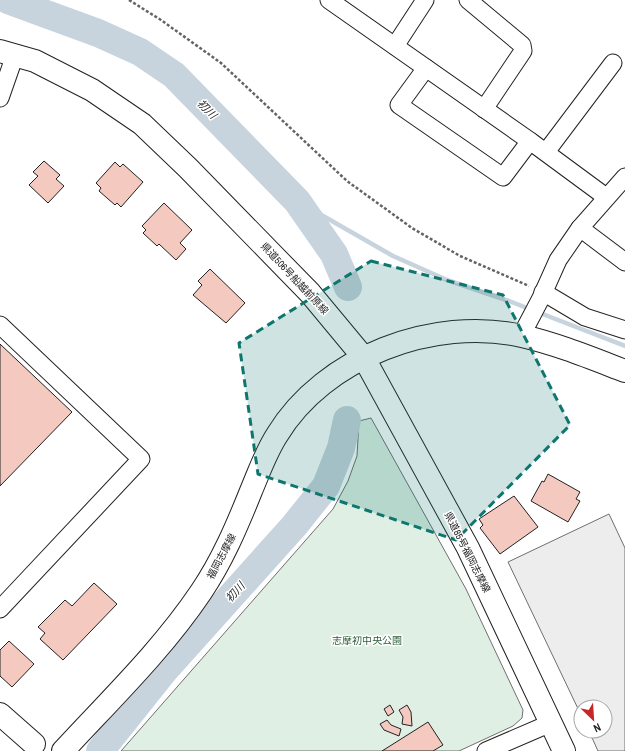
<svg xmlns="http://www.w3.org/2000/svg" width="625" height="751" viewBox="0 0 625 751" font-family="'Archivo Narrow','Noto Sans JP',sans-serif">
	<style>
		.green { fill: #e0efe3; stroke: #6f6f6f }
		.parking { fill: #ededed; stroke: #6f6f6f }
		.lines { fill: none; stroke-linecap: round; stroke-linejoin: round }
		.stream { stroke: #c7d3dd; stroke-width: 4.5 }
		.river { stroke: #c7d3dd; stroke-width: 28 }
		.building { fill: #f3c9c0; stroke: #222 }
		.minor-casing { stroke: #222; stroke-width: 19 }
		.major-casing { stroke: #222; stroke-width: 24 }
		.path { stroke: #646464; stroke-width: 2.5; stroke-dasharray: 3 2; stroke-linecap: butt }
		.minor { stroke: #fff; stroke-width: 17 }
		.major { stroke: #fff; stroke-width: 22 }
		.marked { fill: #0f766e; fill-opacity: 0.2; stroke: #0f766e; stroke-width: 3; stroke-dasharray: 8 5; stroke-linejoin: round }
		.labels { text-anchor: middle; stroke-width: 3; stroke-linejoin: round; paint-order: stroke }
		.street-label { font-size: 10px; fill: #222; stroke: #fff }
		.park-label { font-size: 10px; fill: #2f5e38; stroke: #fff }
		.water-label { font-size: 11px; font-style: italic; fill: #222; stroke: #fff }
	</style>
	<rect width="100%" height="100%" fill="#fff"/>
	<path class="green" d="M371,418L466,589L523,710L522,718L513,726L459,751H121L333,509L348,481L357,456L359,421Z"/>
	<path class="parking" d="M609,514L625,548V751H598L589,731H605V707H581V715L508,562Z"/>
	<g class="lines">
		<path class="stream" d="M297,201L393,256L447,280L509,301L625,346"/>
		<g class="river">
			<path d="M8,0L98,33L140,52L174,75L297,201L334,254L348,287"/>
			<path d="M100,751L163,672L294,526L326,486L341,448L347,420"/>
		</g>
	</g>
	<g class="building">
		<path d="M44,161L60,175L56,179L64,186L48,203L29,185L38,176L33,172Z"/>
		<path d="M115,162L120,167L123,164L143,182L121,207L117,203L115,205L99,191L101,188L96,183Z"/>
		<path d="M164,203L192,230L180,243L186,249L176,260L159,244L157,246L143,233L146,230L142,226Z"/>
		<path d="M210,269L245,303L226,323L193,295L202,285L198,281Z"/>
		<path d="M0,344L72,412L0,486Z"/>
		<path d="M548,474L580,492L576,499L580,501L568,522L531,501L542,481L544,482Z"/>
		<path d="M514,496L538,527L500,554L480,528L483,525L479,519Z"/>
		<path d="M94,583L117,604L63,660L40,639L45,633L38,627L65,600L72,606Z"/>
		<path d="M9,641L34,664L12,687L0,676V650Z"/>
		<path d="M390,705L394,712L388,716L384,709Z"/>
		<path d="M407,705L411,712L412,726L402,724L403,717L399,710Z"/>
		<path d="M387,720L391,725L401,729L399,736L384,730L380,724Z"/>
		<path d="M428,722L443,745L433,751H382Z"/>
	</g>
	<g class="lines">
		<defs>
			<g id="minor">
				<path d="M329,0L530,141L606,197"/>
				<path d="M468,0L522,45L523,51L484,109"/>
				<path d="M395,46L425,0"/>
				<path d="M426,68L399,105L503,177L530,141"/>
				<path d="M0,98L15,55"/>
				<path d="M546,152L613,63"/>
				<path d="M580,228L625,262"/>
				<path d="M543,292L585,317L625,330"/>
				<path d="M0,325L141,459L0,609"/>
				<path d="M521,336L541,298L558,260L580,228L625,177"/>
				<path d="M486,751L551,723"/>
			</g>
			<g id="major">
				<path d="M0,51L35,61L92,90L142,124L188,168L310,293L364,358L468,548L564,751"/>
				<path d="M0,714L34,744"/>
				<path d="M63,751C110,700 162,650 201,592C222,561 237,526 251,491C259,472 266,452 277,435C324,357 434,316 522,336C557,344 591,358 625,371"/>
			</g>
		</defs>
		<use href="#minor" class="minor-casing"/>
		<use href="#major" class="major-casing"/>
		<path class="path" d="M129,0L161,20L221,63L347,181L412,228L460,256L529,286"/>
		<use href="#minor" class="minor"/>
		<use href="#major" class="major"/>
	</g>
	<path class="marked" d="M371,261L503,295L570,425L456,540L258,474L239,343Z"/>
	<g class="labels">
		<g class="street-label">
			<text transform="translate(295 278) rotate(47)" y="4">県道506号船越前原線</text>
			<text transform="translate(468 552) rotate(63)" y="4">県道85号福岡志摩線</text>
			<text transform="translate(221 556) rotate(-62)" y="4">福岡志摩線</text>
		</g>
		<g class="park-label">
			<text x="367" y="644">志摩初中央公園</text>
		</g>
		<g class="water-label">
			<text transform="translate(207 109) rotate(45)" y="4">初川</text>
			<text transform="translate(235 592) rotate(-48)" y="4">初川</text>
		</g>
	</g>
	<g transform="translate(593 719) rotate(155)"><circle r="19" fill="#ffffff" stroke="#a7a7a7"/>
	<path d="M0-3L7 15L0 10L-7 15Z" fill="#c62828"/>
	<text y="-6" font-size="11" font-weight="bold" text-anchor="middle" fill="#222222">N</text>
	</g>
</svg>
